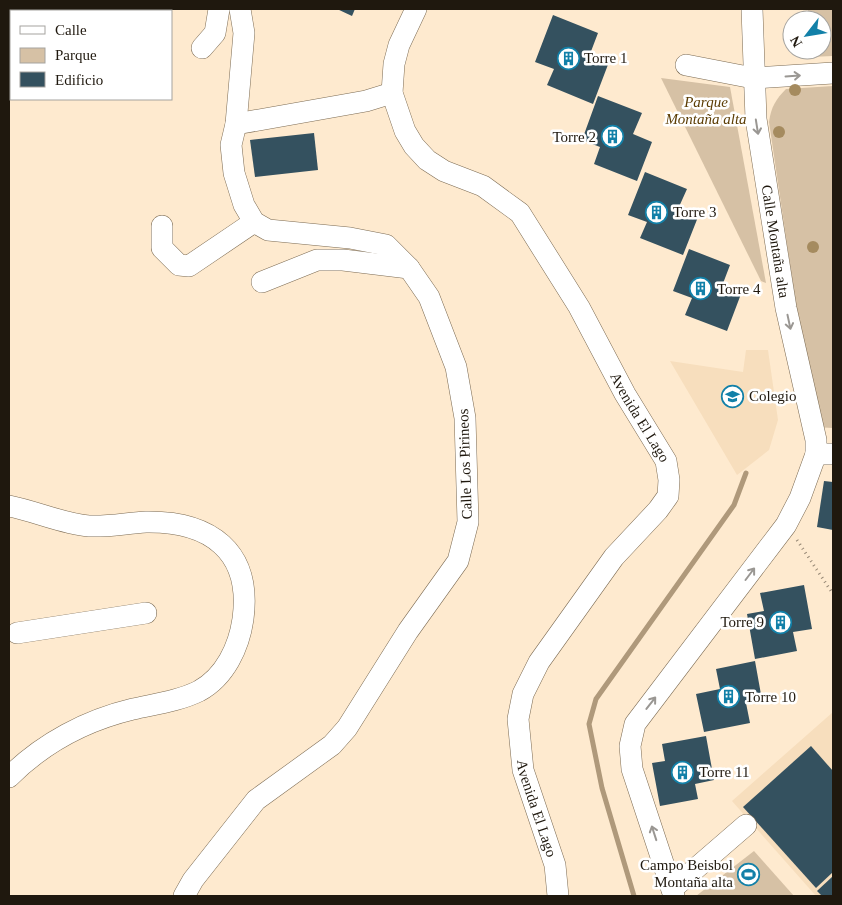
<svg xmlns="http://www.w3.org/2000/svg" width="842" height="905" viewBox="0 0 842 905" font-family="Georgia,serif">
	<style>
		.built { fill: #f7debd }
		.green { fill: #d6c1a5 }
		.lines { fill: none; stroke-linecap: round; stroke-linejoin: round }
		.stream { stroke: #af997b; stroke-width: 5 }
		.building { fill: #34515f }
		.minor-casing { stroke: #7c6b53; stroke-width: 22 }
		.path { stroke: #958774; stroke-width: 3; stroke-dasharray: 1 4; stroke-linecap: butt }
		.minor { stroke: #fff; stroke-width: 21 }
		.tree { fill: #a58b5f }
		.oneway { stroke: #9a9793 }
		.labels { text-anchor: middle; stroke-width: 5; stroke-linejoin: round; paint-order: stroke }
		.poi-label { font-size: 15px; fill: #1f180e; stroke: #fff; text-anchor: start }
		.park-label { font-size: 15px; font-style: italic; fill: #5c3d04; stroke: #fff }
		.street-label { font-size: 15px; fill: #1f180e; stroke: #fff }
	</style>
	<rect width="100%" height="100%" fill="#feeacf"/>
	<g class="built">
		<path d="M746,350H768L778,420L769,450L737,475L670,361L743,372Z"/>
		<path d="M833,712V896H816L732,801Z"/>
	</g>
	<g class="green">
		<path d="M808,9H833V56L810,57V50H822V20H808Z"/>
		<path d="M661,78L730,87L766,283L761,281Z"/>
		<path d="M833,86V428L814,427L769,122C771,107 776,99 786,89Z"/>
		<path d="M754,851L794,896H696Z"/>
	</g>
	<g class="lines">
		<path class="stream" d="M634,896L602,788L589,724L596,699L734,505L746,473"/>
	</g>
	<g class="building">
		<path d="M337,9H355L352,16Z"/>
		<path d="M553,15L598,33L590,54L609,62L593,104L547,85L554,69L535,62Z"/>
		<path d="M598,96L642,113L633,134L652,142L637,181L594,164L600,147L582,140Z"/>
		<path d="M314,133L318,170L255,177L250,140Z"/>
		<path d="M645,172L687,189L678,209L698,217L683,255L640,238L647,222L628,215Z"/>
		<path d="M689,249L730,265L722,286L741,294L727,331L685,315L692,298L673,291Z"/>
		<path d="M824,481L833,482V530L817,527Z"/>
		<path d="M804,585L812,629L793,632L797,651L755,659L747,614L764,611L760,593Z"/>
		<path d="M755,661L762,700L746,703L750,723L704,732L696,694L720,689L716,669Z"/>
		<path d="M706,736L714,780L695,784L698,799L660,806L652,763L665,761L662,744Z"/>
		<path d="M811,746L833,771V872L816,888L743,807Z"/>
		<path d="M833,876V896H822L817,891Z"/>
	</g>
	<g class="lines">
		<defs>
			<g id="minor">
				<path d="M9,9L11,16"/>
				<path id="s1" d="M416,9L399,45L394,64L392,93L405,131L414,146L427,160L444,171L483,186L520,213L579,307L625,394L666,461L669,480L668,496L658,510L614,557L539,662L523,694L518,719L523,770L555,865L558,896"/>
				<path id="s2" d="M752,9L756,119L786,308L816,440V454H833"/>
				<path d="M202,48L215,33L219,9"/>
				<path d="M9,50L11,46"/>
				<path d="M686,65L753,78L833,73"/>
				<path d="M236,124L366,101L392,93"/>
				<path d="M162,226V248L179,265L189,266L254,222"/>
				<path d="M262,282L317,260H343L409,268"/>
				<path d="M9,506C35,511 63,524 89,526C109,527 127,523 146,522C210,521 252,551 243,619C239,647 225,677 199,691C179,701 155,704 133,709C87,720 43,743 9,777"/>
				<path d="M17,633L146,613"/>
				<path d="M672,889L746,825"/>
				<path d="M184,896L193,880L256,800L332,745L347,728L408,631L458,561L468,522L465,418L456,367L429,297L409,268L386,245L350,238L268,230L254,222L244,205L234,173L231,145L236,124L244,33L240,9"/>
				<path d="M674,896L632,769L630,746L635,724L786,525L800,498L816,454"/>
			</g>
		</defs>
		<use href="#minor" class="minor-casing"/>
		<path class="path" d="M797,540L833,594"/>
		<use href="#minor" class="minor"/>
	</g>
	<g class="tree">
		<circle cx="795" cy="90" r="6"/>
		<circle cx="779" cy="132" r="6"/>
		<circle cx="813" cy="247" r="6"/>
	</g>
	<defs><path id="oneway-shaft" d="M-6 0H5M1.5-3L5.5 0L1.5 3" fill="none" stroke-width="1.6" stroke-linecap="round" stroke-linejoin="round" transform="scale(1.25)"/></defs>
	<g class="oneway">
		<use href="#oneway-shaft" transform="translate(793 76) rotate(-4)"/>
		<use href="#oneway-shaft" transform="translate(757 127) rotate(81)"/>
		<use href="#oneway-shaft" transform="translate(789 322) rotate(78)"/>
		<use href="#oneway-shaft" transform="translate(750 574) rotate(-53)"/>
		<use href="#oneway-shaft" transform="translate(651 703) rotate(-52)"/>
		<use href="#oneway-shaft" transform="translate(654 833) rotate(-108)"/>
	</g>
	<defs>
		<symbol id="building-ring" viewBox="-11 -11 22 22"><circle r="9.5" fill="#fff" stroke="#1280a8" stroke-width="1.5"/><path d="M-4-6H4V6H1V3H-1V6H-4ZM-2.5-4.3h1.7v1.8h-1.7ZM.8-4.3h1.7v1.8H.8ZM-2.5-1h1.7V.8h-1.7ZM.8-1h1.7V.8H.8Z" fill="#1280a8"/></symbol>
		<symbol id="school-ring" viewBox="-11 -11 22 22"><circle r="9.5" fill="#fff" stroke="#1280a8" stroke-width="1.5"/><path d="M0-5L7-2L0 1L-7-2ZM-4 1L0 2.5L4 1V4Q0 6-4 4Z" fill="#1280a8"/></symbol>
		<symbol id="stadium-ring" viewBox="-11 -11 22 22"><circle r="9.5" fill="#fff" stroke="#1280a8" stroke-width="1.5"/><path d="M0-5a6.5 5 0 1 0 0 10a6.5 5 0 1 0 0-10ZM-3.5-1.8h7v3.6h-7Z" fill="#1280a8"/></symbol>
	</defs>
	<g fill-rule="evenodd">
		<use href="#building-ring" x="556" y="46" width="25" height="25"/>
		<use href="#building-ring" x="600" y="124" width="25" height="25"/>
		<use href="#building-ring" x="644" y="200" width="25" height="25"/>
		<use href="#building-ring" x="688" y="276" width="25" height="25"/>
		<use href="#school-ring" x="720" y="384" width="25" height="25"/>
		<use href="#building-ring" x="768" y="610" width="25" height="25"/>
		<use href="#building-ring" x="716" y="684" width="25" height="25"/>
		<use href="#building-ring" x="670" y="760" width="25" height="25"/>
		<use href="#stadium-ring" x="736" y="862" width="25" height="25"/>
	</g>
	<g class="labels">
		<g class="poi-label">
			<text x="584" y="63">Torre 1</text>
			<text x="596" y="142" text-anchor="end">Torre 2</text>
			<text x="673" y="217">Torre 3</text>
			<text x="717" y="294">Torre 4</text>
			<text x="749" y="401">Colegio</text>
			<text x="764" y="627" text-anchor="end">Torre 9</text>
			<text x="745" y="702">Torre 10</text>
			<text x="699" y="777">Torre 11</text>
			<text x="733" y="870" text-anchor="end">Campo Beisbol<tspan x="733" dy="17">Montaña alta</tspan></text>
		</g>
		<g class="park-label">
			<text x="706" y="107">Parque<tspan x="706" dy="17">Montaña alta</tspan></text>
		</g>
		<g class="street-label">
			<text dy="5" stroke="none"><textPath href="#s2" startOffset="234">Calle Montaña alta</textPath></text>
			<text dy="5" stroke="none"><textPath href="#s1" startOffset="510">Avenida El Lago</textPath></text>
			<text transform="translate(465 464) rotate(-92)" y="5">Calle Los Pirineos</text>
			<text dy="5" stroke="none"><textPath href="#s1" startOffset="960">Avenida El Lago</textPath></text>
		</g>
	</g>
	<rect width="842" height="905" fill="none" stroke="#1f180e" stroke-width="20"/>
	<rect x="10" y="10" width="162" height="90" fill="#ffffff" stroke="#a5a39f"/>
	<rect x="20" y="26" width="25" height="8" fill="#ffffff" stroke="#a5a39f"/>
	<text x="55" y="35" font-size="15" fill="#1f180e">Calle</text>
	<rect x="20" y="48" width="25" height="15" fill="#d6c1a5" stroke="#a5a39f"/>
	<text x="55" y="60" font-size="15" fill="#1f180e">Parque</text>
	<rect x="20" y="72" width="25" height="15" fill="#34515f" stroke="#a5a39f"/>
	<text x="55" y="85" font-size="15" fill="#1f180e">Edificio</text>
	<g transform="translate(807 35) rotate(239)"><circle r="24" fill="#ffffff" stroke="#a5a39f"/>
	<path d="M0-4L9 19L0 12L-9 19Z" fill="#1280a8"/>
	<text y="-8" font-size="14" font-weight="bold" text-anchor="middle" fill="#1f180e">N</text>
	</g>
</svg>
